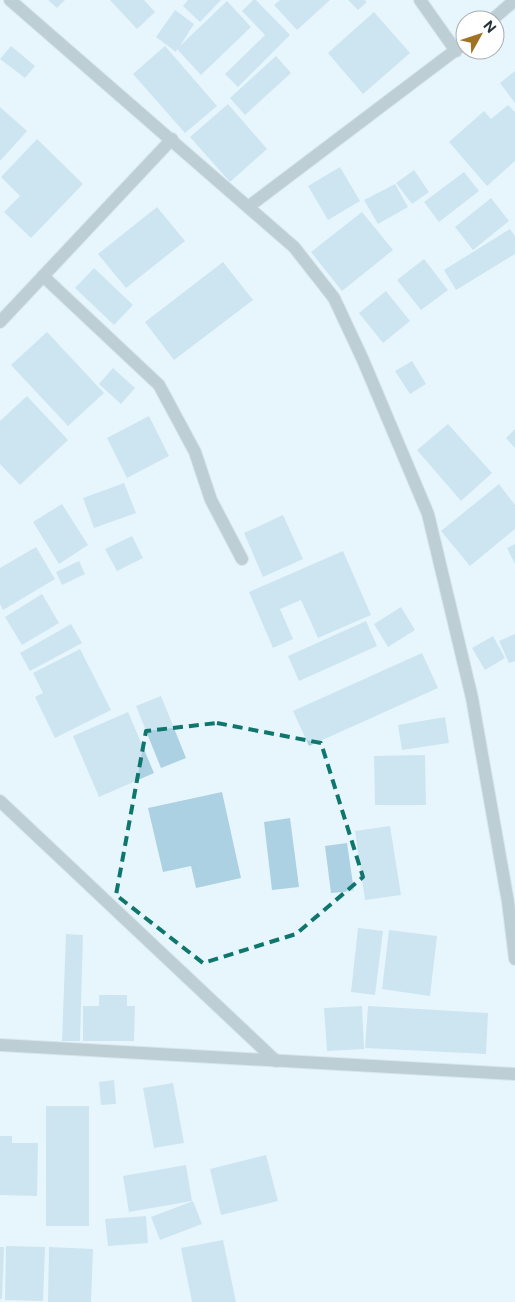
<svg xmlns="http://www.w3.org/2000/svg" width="515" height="1302" viewBox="0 0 515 1302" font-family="'Public Sans',sans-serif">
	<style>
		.building { fill: #acd1e3 }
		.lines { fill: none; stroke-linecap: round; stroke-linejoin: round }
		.minor-casing { stroke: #c4d3da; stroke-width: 14 }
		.minor { stroke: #8d9da5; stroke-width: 12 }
		.marked { fill: none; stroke: #0f766e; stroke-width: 4; stroke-dasharray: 10 6; stroke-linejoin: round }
	</style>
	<rect width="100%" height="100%" fill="#e7f6fd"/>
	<g class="building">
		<path d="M48,0H65L57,8Z"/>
		<path d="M110,0H144L155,12L137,29Z"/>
		<path d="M188,0H221L200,22L183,6Z"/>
		<path d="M253,0H256L290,35L238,87L225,74L265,35L242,11Z"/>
		<path d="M280,0H330L297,30L274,5Z"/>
		<path d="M348,0H364L367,2L358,10Z"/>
		<path d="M227,1L251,27L201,75L177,49L176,52L156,37L175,10L194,24L180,46Z"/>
		<path d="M374,12L410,53L363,94L328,53Z"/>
		<path d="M11,46L35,66L25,78L0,59Z"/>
		<path d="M165,46L217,106L185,133L133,74Z"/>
		<path d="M276,56L291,73L245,115L230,98Z"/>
		<path d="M515,71V103L500,83Z"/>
		<path d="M228,104L267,149L230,182L190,137Z"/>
		<path d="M508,105L515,112V161L487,186L449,142L484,111L491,119Z"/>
		<path d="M0,107L27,131L0,161Z"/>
		<path d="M37,139L83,184L31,238L4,212L20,196L1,177Z"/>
		<path d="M340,167L360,201L328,220L308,186Z"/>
		<path d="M414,170L429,192L412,204L396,183Z"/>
		<path d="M464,172L479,191L439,222L424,202Z"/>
		<path d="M395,184L408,207L378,224L364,200Z"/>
		<path d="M491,198L509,221L473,250L455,227Z"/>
		<path d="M157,207L185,241L126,288L98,254Z"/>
		<path d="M362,212L393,250L342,291L311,252Z"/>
		<path d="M510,229L515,236V254L456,290L444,270Z"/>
		<path d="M424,259L448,290L421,310L397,280Z"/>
		<path d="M223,262L253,300L174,360L145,322Z"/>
		<path d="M94,268L133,305L114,325L75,288Z"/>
		<path d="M386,291L410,321L383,343L359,313Z"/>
		<path d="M47,332L104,393L68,426L11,365Z"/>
		<path d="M412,361L426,384L410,394L395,371Z"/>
		<path d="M113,368L135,388L121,404L99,384Z"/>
		<path d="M27,396L68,440L20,485L0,464V421Z"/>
		<path d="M149,416L169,456L127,478L107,438Z"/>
		<path d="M448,424L492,473L461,501L417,450Z"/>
		<path d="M515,429V448L506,438Z"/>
		<path d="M124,483L136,513L94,528L83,498Z"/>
		<path d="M499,484L515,505V529L470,566L441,531Z"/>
		<path d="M62,504L88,545L59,564L33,522Z"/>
		<path d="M283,515L303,559L263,577L244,533Z"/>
		<path d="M132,536L143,558L117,571L105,549Z"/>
		<path d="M515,544V564L507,548Z"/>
		<path d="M36,547L55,579L3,610L0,604V568Z"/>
		<path d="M343,551L371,615L318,638L301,600L280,609L293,639L273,648L249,592Z"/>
		<path d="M79,561L85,574L62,585L56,572Z"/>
		<path d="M42,594L59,623L22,645L5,617Z"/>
		<path d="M401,607L415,630L388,647L374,624Z"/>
		<path d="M366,621L377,646L299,681L288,656Z"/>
		<path d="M71,624L82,643L30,671L20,653Z"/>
		<path d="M515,634V661L509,663L499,641Z"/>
		<path d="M493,636L505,658L485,670L472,648Z"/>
		<path d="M80,649L111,710L55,738L35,697L43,693L33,673Z"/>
		<path d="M422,653L438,688L309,746L293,711Z"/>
		<path d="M161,696L186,758L161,768L136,706Z"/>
		<path d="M128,712L154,773L99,797L73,736Z"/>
		<path d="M445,717L449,743L402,750L398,725Z"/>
		<path d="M425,755L426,805H375L374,756Z"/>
		<path d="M222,792L241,878L196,888L191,866L163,872L148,808Z"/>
		<path d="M290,818L299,887L272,890L264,822Z"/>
		<path d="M390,826L401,895L365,900L355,831Z"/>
		<path d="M347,843L354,891L331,893L325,846Z"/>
		<path d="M358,928L383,931L375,995L351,992Z"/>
		<path d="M389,930L437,936L430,996L382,989Z"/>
		<path d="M66,934L83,935L80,1041H62Z"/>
		<path d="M99,995H127V1006H135L134,1041H83V1006H99Z"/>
		<path d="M362,1006L364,1049L327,1051L324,1008Z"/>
		<path d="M368,1006L488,1013L486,1054L365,1048Z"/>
		<path d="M114,1080L116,1104L101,1105L99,1082Z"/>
		<path d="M173,1083L184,1143L154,1148L143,1088Z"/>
		<rect x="46" y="1106" width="43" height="120"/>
		<path d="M0,1136H12V1143H38L37,1196L0,1195Z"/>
		<path d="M266,1155L278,1201L221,1215L210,1169Z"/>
		<path d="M186,1165L192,1201L129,1212L123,1176Z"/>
		<path d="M193,1201L202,1224L160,1240L151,1217Z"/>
		<path d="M146,1216L148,1243L108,1246L105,1219Z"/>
		<path d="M223,1240L236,1302H192L181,1248Z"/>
		<path d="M6,1246L45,1247L43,1301L5,1300Z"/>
		<path d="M0,1247H4L2,1299H0Z"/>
		<path d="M49,1247L93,1249L91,1302H48Z"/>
	</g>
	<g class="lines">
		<defs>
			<g id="minor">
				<path d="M10,0L294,247L334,298L363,360L428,514L472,698L508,902L515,959"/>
				<path d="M420,0L456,51"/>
				<path d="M492,20L515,0"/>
				<path d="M248,207L465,43"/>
				<path d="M43,276L159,385L195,452L211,500L242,559"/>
				<path d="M0,322L172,139"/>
				<path d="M0,801L276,1061"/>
				<path d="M0,1045L515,1074"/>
			</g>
		</defs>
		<use href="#minor" class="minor-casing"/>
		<use href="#minor" class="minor"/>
	</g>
	<path d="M0 0H515V1302H0ZM217,723L321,743L363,877L296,934L203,963L116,895L146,731Z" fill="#e7f6fd" fill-opacity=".55" fill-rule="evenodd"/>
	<path class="marked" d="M217,723L321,743L363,877L296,934L203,963L116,895L146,731Z"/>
	<g transform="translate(480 35) rotate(50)"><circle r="24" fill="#ffffff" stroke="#a8aeb1"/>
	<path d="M0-4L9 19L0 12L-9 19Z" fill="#9f7323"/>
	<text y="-8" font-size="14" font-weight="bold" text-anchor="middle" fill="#25343b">N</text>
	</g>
</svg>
